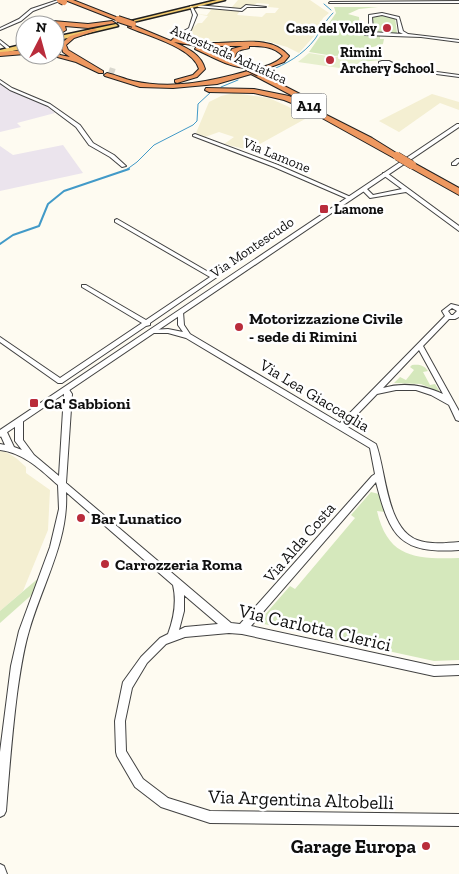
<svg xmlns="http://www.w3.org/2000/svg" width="459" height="874" viewBox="0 0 459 874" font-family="'Zilla Slab',serif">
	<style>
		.industrial { fill: #ebe4ed }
		.farmland { fill: #f4efd2 }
		.green { fill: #d5e8bc }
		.pitch { fill: #e6efcd }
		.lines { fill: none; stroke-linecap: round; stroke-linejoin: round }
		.stream-far1 { stroke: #429ac8; stroke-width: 1 }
		.stream { stroke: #429ac8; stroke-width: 2 }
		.primary-tunnel { stroke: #dad8cf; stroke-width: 5; stroke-dasharray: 5 2.5; stroke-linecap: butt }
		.motorway-tunnel { stroke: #dad8cf; stroke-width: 6; stroke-dasharray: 6 3; stroke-linecap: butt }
		.minor-casing { stroke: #424242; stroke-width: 2 }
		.tertiary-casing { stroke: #424242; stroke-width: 2 }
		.primary-casing { stroke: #202020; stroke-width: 3 }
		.motorway-casing { stroke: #202020; stroke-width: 2 }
		.minor { fill: #fff; fill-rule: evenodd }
		.tertiary { fill: #fff; fill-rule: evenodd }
		.primary { fill: #f2ca6d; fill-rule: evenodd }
		.motorway { fill: #ee9860; fill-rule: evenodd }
		.motorway-bridge-far1-casing { stroke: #202020; stroke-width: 8; stroke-linecap: butt }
		.motorway-bridge-casing { stroke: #202020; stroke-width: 9; stroke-linecap: butt }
		.motorway-bridge-far1 { stroke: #ee9860; stroke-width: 6 }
		.motorway-bridge { stroke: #ee9860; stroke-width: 8 }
		.poi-dot { fill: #b92c3b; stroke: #fff; stroke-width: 2 }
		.labels { text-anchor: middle; stroke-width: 5; stroke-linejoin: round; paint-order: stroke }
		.far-poi-label { font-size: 14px; font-weight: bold; fill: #0f0f0f; stroke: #fff; text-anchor: start }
		.far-street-label { font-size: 14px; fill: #0f0f0f; stroke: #fff }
		.shield { fill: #fff; stroke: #575757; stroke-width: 1 }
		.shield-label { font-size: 15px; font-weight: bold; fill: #0f0f0f }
		.poi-label { font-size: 16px; font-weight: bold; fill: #0f0f0f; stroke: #fff; text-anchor: start }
		.street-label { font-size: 16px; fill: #0f0f0f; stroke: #fff }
		.near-street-label { font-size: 19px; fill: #0f0f0f; stroke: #fff }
		.near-poi-label { font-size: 19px; font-weight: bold; fill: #0f0f0f; stroke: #fff; text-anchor: end }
	</style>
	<rect width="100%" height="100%" fill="#fefbf1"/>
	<g class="industrial">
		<path d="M0,83L44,104L55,113L17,123L21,127L0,132Z"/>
		<path d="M63,145L83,173L0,191V146L13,155Z"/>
	</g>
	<g class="farmland">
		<path d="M238,0H310L329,13L323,18L315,35L299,53L287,47L266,41L219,42L203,40L185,35L198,23H202L208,16L196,14L207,15L211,10L199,7L241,10L237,15L262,17L266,13H275L279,8L268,7L269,4L257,3L254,5H245L240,10L222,8L232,7Z"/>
		<path d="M234,93L269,98L289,107L305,119L249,150L224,144L234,137L219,132L205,137L196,133L209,102L221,96Z"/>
		<path d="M432,94L459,102V110L440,103L399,132L379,121Z"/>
		<path d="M0,451L6,452L16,458L26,467V473L50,490L48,530L23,591L0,611Z"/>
	</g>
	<g class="green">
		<path d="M334,7H378L359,9L348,14L359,17L360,30H368L362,33L364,35L380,36V39H384L383,44L363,50V52L380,55L381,60L360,62L362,59L347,55L334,56L309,52L336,13Z"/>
		<path d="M381,14L395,18L397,33H380L373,29L371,17Z"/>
		<path d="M412,365C419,364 424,365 428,371L423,372L430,385L435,384L440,392L421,384L394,383L400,377L406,380L414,370L410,367Z"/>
		<path d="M371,492L379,494L385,512L377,511C388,559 417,559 459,558V660L434,661L264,624L261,622L262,618L290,586L295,589L355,518L351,515Z"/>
		<path d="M41,576L36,591L0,623V611Z"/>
	</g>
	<path class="pitch" d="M309,53L334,57L347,55L362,59L353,70L298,62Z"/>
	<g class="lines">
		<g class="stream-far1">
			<path d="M324,4L331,10"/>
			<path d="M269,71C286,64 303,55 315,39C321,30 325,21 333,13"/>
			<path d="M221,87L238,80"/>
			<path d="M126,170L137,162L154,145L193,125L197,121L198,104L211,92"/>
		</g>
		<path class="stream" d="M0,244L13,235L39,226L48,204L64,191L129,169"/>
		<path class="primary-tunnel" d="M113,24L130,20"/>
		<path class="motorway-tunnel" d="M109,70L115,72"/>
		<defs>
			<g id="minor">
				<path d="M58,0H62L33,11L21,21L0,30V28L19,19L31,9Z"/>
				<path d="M459,1V3H329L330,2Z"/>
				<path d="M197,5L241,9L246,5L266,7H247L242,11L198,7Z"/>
				<path d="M190,6H192L197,15L191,30L179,37H177V35L189,28L193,15Z"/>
				<path d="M382,13L399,17L403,31L408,34L459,40V42L421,37L365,35L369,30V15ZM382,15L397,19L399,32L403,34L371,32L373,30L372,17Z"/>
				<path d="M0,40L9,47V49H7L0,43Z"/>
				<path d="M382,61H389L400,67L459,75V77L399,69L379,64V62Z"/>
				<path d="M0,80L12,88L50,104L80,125L93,143L114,155L126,166L122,167L110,157L89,145L76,127L48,106L10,90L0,83Z"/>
				<path d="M195,134L278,165L353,198L348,199L274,167L193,136V135Z"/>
				<path d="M457,159H459V162L456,165H452V163Z"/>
				<path d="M383,173H387L459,226V231L406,192L370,198L362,190V188H366L373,195L402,189L383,175Z"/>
				<path d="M117,219L217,277L150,323V325L146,326L62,383H58L0,342V337L60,378L142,323L82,287V285H86L146,320L210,277L115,222V220Z"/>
				<path d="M451,304L459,306V317L455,319H449L423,346L459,411V421L456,420L449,405L431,395L416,390H396L377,394L346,426L376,444C386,470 386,528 417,540C430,545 445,543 459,542V550C400,554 390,537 376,482L251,626L434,666L459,665V675L434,676L242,634L229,633L185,637L166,644L147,663L132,688L125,721L126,751L143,779L168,798L210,811L459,814V826L210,823L161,807L135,787L117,756L116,752L115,721L123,682L141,657L160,638L168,634C174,618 177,602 173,585L66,492C69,540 42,585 29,631C23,651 20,673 17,694C12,733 9,772 6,811L4,815L0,817V752L11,666L19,631L50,547L59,509L58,485C41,470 24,453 0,450V444L5,445L0,434V430H6L14,447L22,450L15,441V421L19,418L22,419L23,421V440L34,455L59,476L64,394L62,390L66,387L68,388L72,394L66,483L231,623L240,624L372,476L375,474L370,448L186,338L168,333H153L151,332V330L168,329L183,332L178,325V313L179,312H183L184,325L190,334L340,423L445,316L442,311ZM452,308L457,311L453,315H451L448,311ZM419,350L443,394C424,385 403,382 383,388ZM184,595L218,624L185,627L179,630L184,611Z"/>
				<path d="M0,864L4,866L7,874H0Z"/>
			</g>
			<path id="tertiary" d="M457,124H459V127L0,437V430Z"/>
			<g id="primary">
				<path d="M217,0H225L133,22L131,21Z"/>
				<path d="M116,24L118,26L55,41V37Z"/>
				<path d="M25,44V48L0,54V50Z"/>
			</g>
			<g id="motorway">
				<path d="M65,0H73L121,19L116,20Z"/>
				<path d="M53,21L88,24L112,21L115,23L88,28L65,26L66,30L55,37V32L61,29L59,26L32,25Z"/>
				<path d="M130,24L171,41L174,38C187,41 199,43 212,43C237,44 271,34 289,56L284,62L257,72L300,94L293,96L251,74L217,84L173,88L140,87L105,76L104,75L107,73C116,75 124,79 133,81C173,90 213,81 251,70C262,67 275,65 283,56C273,46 262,46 249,46V48C243,50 236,49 235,57L249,66V68C232,69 211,56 195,49L197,46L174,42C187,48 201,54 205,69L197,77L177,83L175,82V80L193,75L199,69C193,47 147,36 128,27ZM198,46H243L232,49L229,55L230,59Z"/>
				<path d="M93,29L98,30L74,38L66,45L68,50L103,71V73H99L76,62L50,55L55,54L70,57L63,52L61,44L70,36Z"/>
				<path d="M25,50V54L0,56V52Z"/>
				<path d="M206,88L254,89L289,96L372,138L401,156L394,158L304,108L284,100L254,93L209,92L205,90Z"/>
				<path d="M412,162L459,188V195L409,167V163Z"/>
			</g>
		</defs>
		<use href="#minor" class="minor-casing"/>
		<use href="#tertiary" class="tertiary-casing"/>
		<use href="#primary" class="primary-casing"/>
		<use href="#motorway" class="motorway-casing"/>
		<use href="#minor" class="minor"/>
		<use href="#tertiary" class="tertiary"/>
		<use href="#primary" class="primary"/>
		<use href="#motorway" class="motorway"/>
		<defs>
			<g id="motorway-bridge-far1">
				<path d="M60,0L64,2"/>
				<path d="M118,19L133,24"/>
				<path d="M247,67L259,73"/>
			</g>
			<path id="motorway-bridge" d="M397,156L412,165"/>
		</defs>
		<use href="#motorway-bridge-far1" class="motorway-bridge-far1-casing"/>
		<use href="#motorway-bridge" class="motorway-bridge-casing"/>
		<use href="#motorway-bridge-far1" class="motorway-bridge-far1"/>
		<use href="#motorway-bridge" class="motorway-bridge"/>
	</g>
	<g class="poi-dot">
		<circle cx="387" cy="28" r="5"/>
		<circle cx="330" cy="60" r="5"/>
		<rect x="319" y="204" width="10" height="10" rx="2.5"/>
		<circle cx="239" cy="327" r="5"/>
		<rect x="29" y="398" width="10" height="10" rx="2.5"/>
		<circle cx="81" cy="518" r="5"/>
		<circle cx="105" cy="564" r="5"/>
		<circle cx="426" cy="846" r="5"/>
	</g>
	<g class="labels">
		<g class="far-poi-label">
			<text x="377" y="33" text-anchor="end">Casa del Volley</text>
			<text x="340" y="57">Rimini<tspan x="340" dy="16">Archery School</tspan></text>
			<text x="334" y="214">Lamone</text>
		</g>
		<g class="far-street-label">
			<text transform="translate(229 54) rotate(24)" y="5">Autostrada Adriatica</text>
			<text transform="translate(277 155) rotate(22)" y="5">Via Lamone</text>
			<text transform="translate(252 247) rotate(-34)" y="5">Via Montescudo</text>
		</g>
		<rect class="shield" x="291.5" y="93.5" width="35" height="25" rx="4"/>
		<g class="shield-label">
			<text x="309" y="111">A14</text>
		</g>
		<g class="poi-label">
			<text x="249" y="324">Motorizzazione Civile<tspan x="249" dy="18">- sede di Rimini</tspan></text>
			<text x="44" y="409">Ca' Sabbioni</text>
			<text x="91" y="524">Bar Lunatico</text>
			<text x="115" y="570">Carrozzeria Roma</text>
		</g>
		<g class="street-label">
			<text transform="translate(315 395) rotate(31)" y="6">Via Lea Giaccaglia</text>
			<text transform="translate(299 542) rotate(-49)" y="6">Via Alda Costa</text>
		</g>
		<g class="near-street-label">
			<text transform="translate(315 627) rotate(13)" y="7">Via Carlotta Clerici</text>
			<text transform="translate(301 799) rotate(2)" y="7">Via Argentina Altobelli</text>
		</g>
		<g class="near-poi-label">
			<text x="416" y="853">Garage Europa</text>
		</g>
	</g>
	<g transform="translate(40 40) rotate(6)"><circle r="24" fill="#ffffff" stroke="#9f9f9f"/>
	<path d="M0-4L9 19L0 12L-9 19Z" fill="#b92c3b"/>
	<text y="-8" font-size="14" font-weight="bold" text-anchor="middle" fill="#0f0f0f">N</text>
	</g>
</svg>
